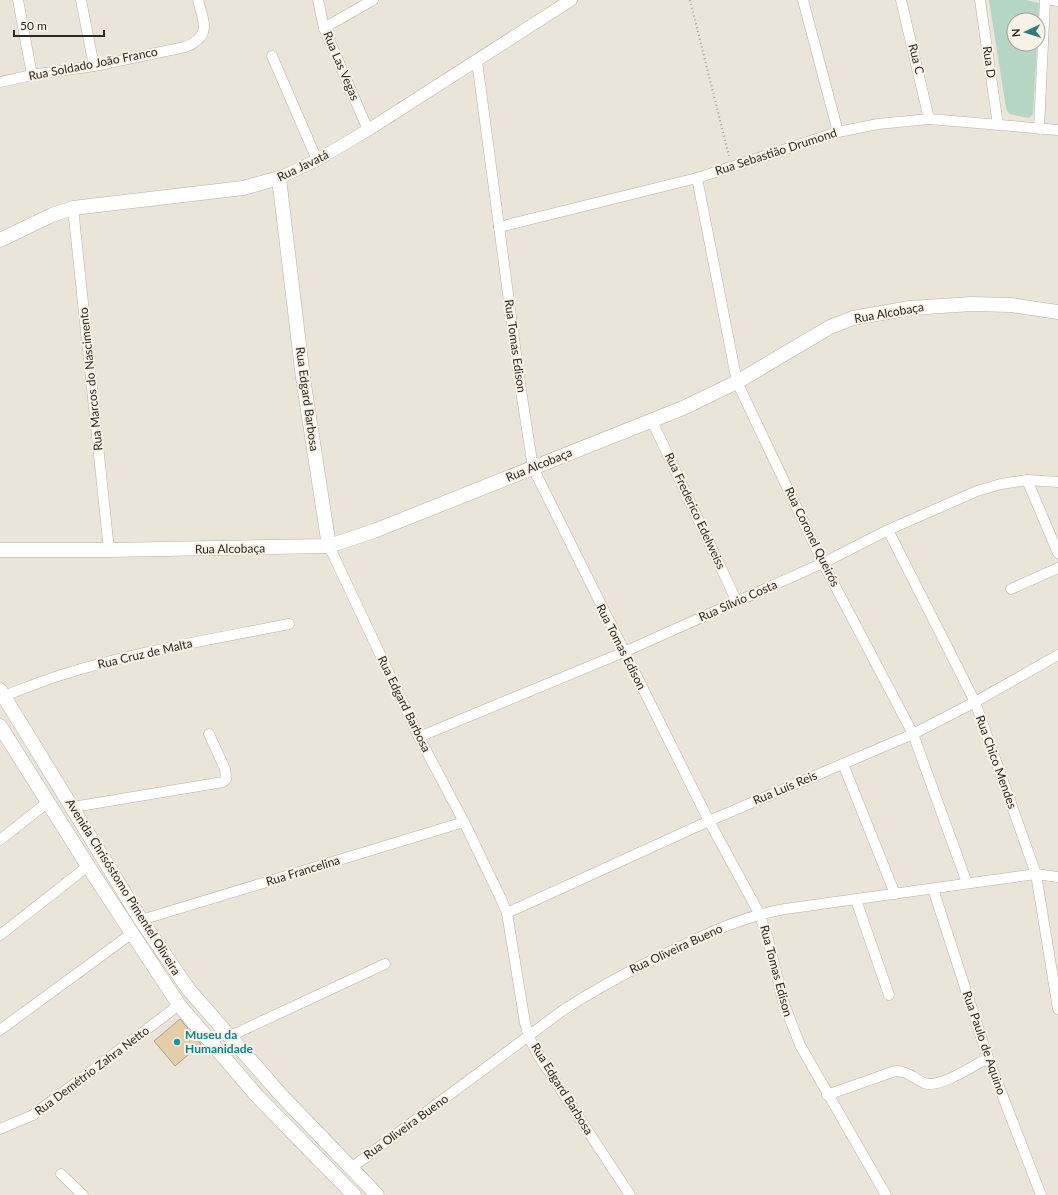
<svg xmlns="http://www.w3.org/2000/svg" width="1058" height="1195" viewBox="0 0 1058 1195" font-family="Lato,sans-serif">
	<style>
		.green { fill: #b5d5c5 }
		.building { fill: #e4cea9; stroke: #a9a297 }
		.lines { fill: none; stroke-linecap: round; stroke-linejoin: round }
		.minor-casing { stroke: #b8b1a6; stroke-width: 11 }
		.tertiary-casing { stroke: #b8b1a6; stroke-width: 13 }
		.secondary-casing { stroke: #b8b1a6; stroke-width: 15 }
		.path { stroke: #a19b92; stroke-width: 2; stroke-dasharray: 1 3; stroke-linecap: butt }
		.minor { stroke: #fff; stroke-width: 10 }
		.tertiary { stroke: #fff; stroke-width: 12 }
		.secondary { stroke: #fff; stroke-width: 14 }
		.culture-dot { fill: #0f9aa8; stroke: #f8f1e5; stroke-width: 1.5 }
		.labels { text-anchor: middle; stroke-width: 4; stroke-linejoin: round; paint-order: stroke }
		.street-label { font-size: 12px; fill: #2c2925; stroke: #f8f1e5 }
		.culture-label { font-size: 12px; font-weight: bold; fill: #0d838f; stroke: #f8f1e5; text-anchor: start }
	</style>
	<rect width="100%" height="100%" fill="#ebe4d8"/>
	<path class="green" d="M989,0H1026L1039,3L1038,26V20H1014V44H1037L1033,114L1029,118L1009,114L1006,108Z"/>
	<path class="building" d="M180,1019L201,1044L175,1066L154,1041Z"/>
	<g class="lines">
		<defs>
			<g id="minor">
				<path d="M18,0L32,75"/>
				<path d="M81,0L94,66"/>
				<path d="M318,0L324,28L368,130"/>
				<path d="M803,0L838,132"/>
				<path d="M901,0L929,119"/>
				<path d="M980,0L998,125"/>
				<path d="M1052,0L1058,1"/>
				<path d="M324,28L373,0"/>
				<path d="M272,56L317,160"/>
				<path d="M477,61L520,384L533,468L709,821L759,913L768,939L783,1001L800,1045L886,1195"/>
				<path d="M0,82L32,75L94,66L185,47C212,36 204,23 198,0"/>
				<path d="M1039,129L1045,0"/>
				<path d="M697,178L737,382L823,563L913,734L967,883"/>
				<path d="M73,208L109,550"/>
				<path d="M499,227L697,178L838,132L878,124L929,119L1058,130"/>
				<path d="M652,421L737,602"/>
				<path d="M1027,480L1058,553"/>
				<path d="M888,530L975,702L1036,874L1058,1009"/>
				<path d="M329,546L419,737L464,822L502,901L507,913L525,1023L529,1037L538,1055L630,1195"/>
				<path d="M1011,589L1058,568"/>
				<path d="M4,696C23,689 42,681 61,675C135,652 213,639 289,624"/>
				<path d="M419,737L624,652L823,563L888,530L977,491L1001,484L1027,480L1058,482"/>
				<path d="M843,764L895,894"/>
				<path d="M73,807L223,782L226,779L225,769L209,734"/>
				<path d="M0,840L48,802"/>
				<path d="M933,889L988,1058L1041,1195"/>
				<path d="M856,900L889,995"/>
				<path d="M507,913L709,821L913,734L975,702L1058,655"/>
				<path d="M141,920L464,822"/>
				<path d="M0,935L88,866"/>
				<path d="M0,1030L131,934"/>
				<path d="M228,1037L385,964"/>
				<path d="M827,1095L895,1071C908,1071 913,1078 924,1083C939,1089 973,1066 988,1058"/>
				<path d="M0,1129L33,1115L179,1005"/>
				<path d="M351,1168L562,1011C597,988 633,969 671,951C708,933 744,916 785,909L1036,874L1058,877"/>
				<path d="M61,1174L83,1195"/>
			</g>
			<path id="tertiary" d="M279,178L317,160L368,130L571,0"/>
			<g id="secondary">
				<path d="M0,240L52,215L73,208L243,188L279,178L303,378L329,546"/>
				<path d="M0,550H109L329,546L374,531L683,408L737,382L830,327L853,318L910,308L972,304L1011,305L1058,312"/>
				<path d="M0,690L141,920L189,990L281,1095L377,1195"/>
				<path d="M0,726L88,866L179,1005L258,1097L354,1195"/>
			</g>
		</defs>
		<use href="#minor" class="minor-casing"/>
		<use href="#tertiary" class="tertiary-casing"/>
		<use href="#secondary" class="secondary-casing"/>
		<path class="path" d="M690,0L729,156"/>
		<use href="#minor" class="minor"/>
		<use href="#tertiary" class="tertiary"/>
		<use href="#secondary" class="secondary"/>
	</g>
	<circle class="culture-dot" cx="177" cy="1042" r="4"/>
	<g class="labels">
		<g class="street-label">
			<text transform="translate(916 59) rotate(76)" y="4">Rua C</text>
			<text transform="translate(989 62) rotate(82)" y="4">Rua D</text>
			<text transform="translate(93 64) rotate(-11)" y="4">Rua Soldado João Franco</text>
			<text transform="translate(341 66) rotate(67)" y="4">Rua Las Vegas</text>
			<text transform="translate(776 152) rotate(-18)" y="4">Rua Sebastião Drumond</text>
			<text transform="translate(303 166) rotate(-26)" y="4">Rua Javatá</text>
			<text transform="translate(889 313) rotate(-10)" y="4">Rua Alcobaça</text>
			<text transform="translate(515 346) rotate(82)" y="4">Rua Tomas Edison</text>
			<text transform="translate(91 379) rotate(-96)" y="4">Rua Marcos do Nascimento</text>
			<text transform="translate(307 399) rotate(82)" y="4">Rua Edgard Barbosa</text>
			<text transform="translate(539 465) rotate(-22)" y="4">Rua Alcobaça</text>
			<text transform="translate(695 511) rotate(65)" y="4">Rua Frederico Edelweiss</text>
			<text transform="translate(812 537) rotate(64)" y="4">Rua Coronel Queirós</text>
			<text transform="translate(230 549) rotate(-1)" y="4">Rua Alcobaça</text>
			<text transform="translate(738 601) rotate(-24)" y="4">Rua Sílvio Costa</text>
			<text transform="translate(621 647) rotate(63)" y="4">Rua Tomas Edison</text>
			<text transform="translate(145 654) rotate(-13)" y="4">Rua Cruz de Malta</text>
			<text transform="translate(404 704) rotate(64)" y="4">Rua Edgard Barbosa</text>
			<text transform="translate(996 762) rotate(70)" y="4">Rua Chico Mendes</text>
			<text transform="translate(785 788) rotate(-23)" y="4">Rua Luís Reis</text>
			<text transform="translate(303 871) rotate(-17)" y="4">Rua Francelina</text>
			<text transform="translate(123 887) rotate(58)" y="4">Avenida Chrisóstomo Pimentel Oliveira</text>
			<text transform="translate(676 949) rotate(-25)" y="4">Rua Oliveira Bueno</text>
			<text transform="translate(776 971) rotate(75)" y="4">Rua Tomas Edison</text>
			<text transform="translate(984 1043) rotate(71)" y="4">Rua Paulo de Aquino</text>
			<text transform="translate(92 1071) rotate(-37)" y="4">Rua Demétrio Zahra Netto</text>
			<text transform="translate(562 1089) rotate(58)" y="4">Rua Edgard Barbosa</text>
			<text transform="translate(406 1127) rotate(-36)" y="4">Rua Oliveira Bueno</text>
		</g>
		<g class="culture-label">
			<text x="185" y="1039">Museu da<tspan x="185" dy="14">Humanidade</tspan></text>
		</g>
	</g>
	<g transform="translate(1026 32) rotate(266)"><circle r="19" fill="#f8f1e5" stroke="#a6a198"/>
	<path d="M0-3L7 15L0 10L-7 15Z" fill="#327b79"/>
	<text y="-6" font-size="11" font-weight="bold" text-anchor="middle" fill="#2c2925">N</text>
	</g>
	<path d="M14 30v6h90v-6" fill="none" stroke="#2c2925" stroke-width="2"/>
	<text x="20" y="30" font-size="12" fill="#2c2925" stroke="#f8f1e5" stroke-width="3" paint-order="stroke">50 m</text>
</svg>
